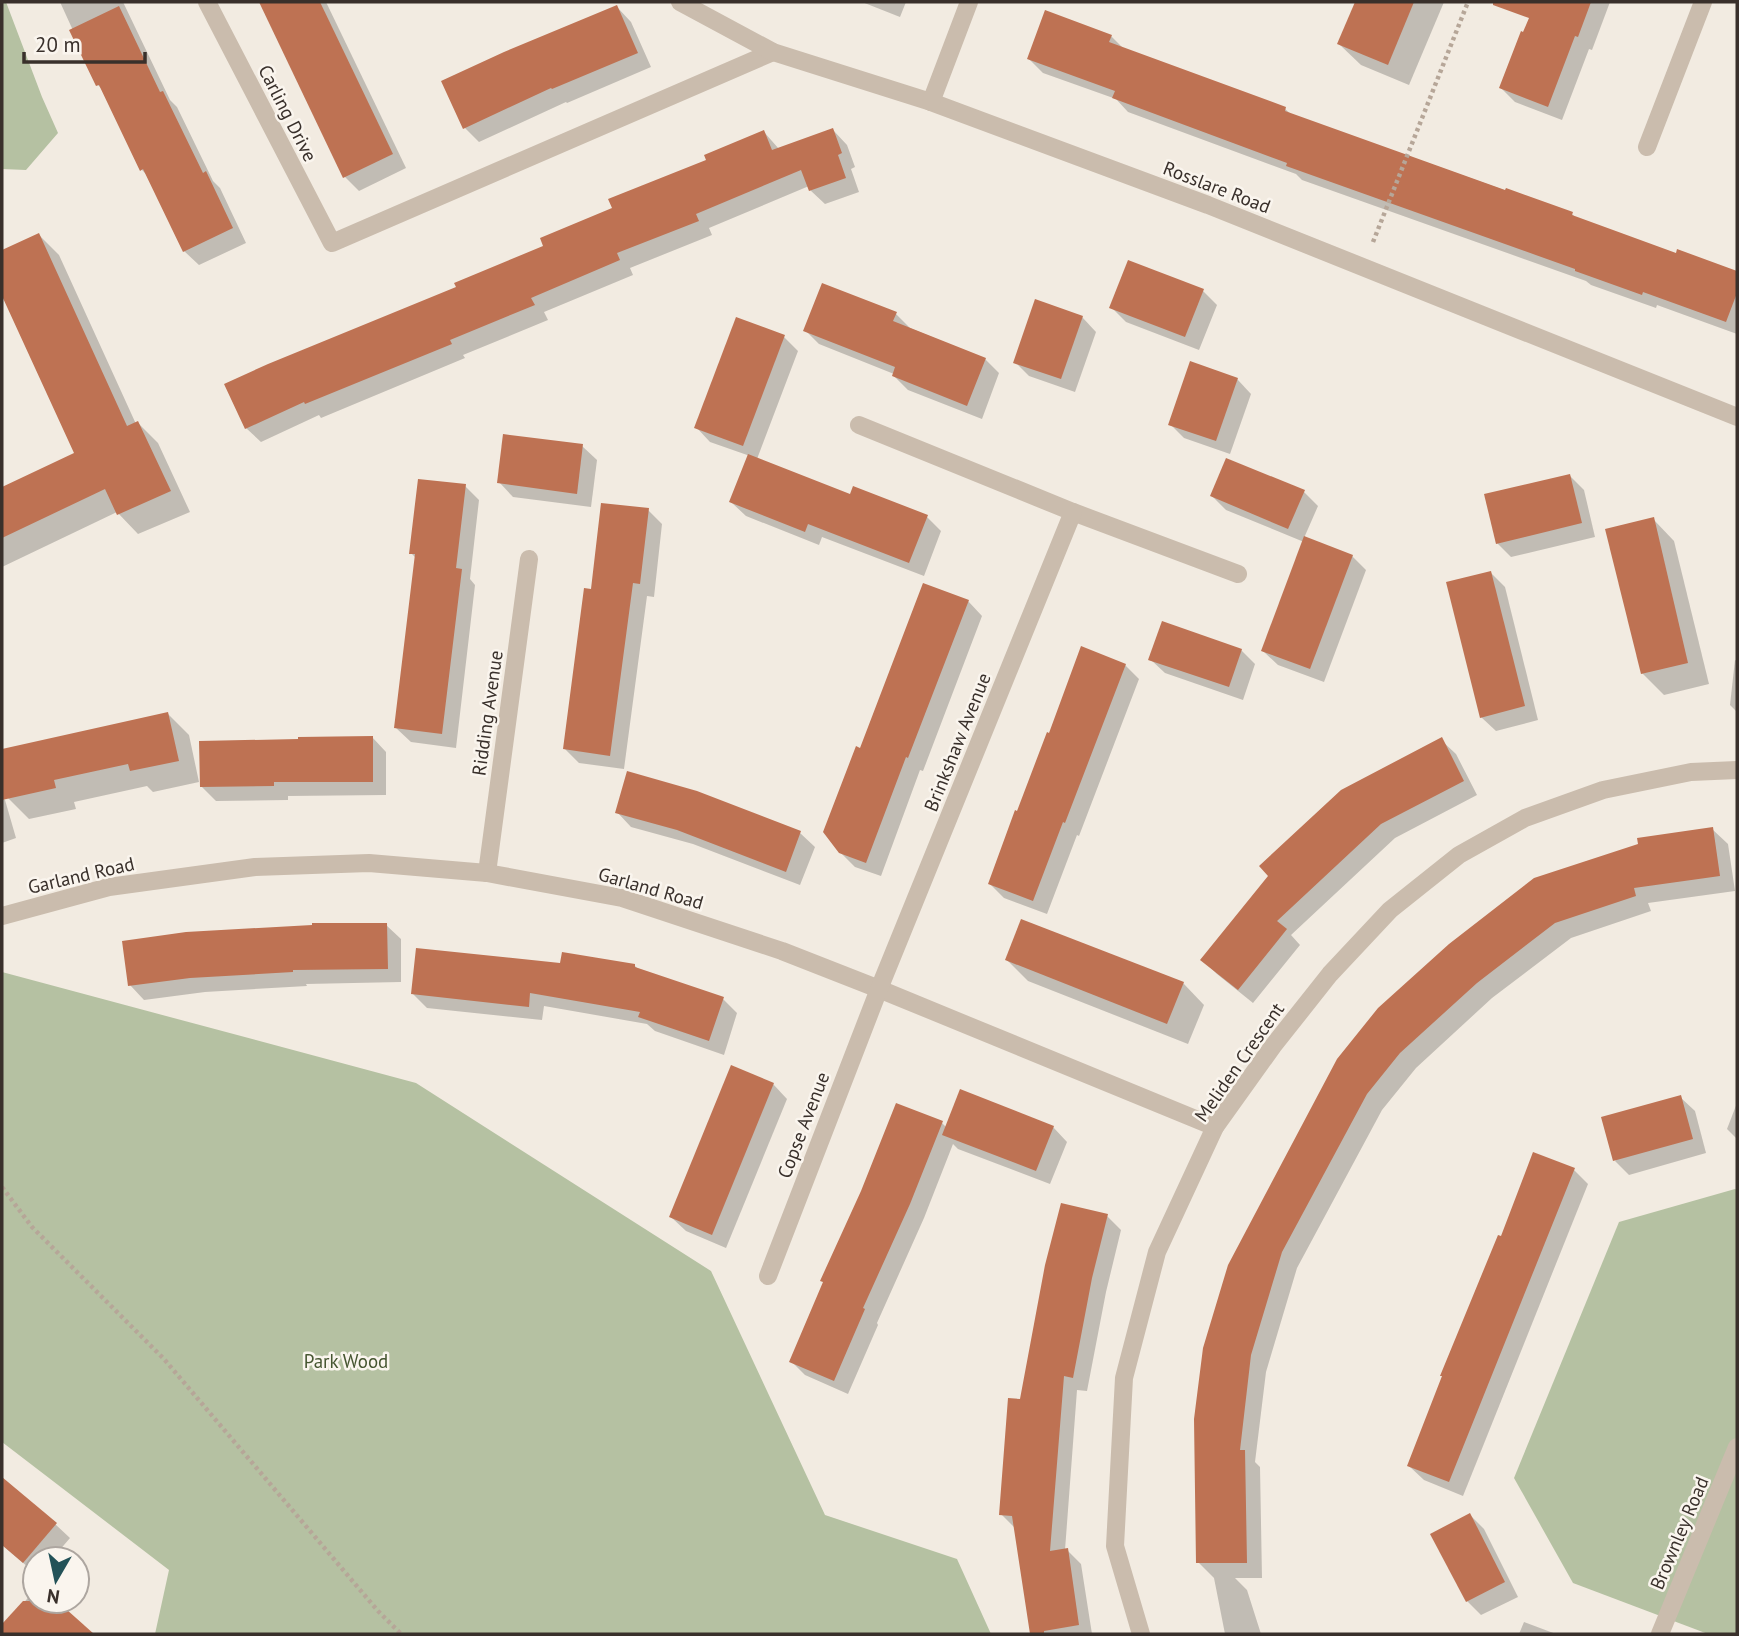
<svg xmlns="http://www.w3.org/2000/svg" width="1739" height="1636" viewBox="0 0 1739 1636" font-family="'PT Sans',sans-serif">
	<style>
		.green { fill: #b5c1a2 }
		.shadow { fill: #0003 }
		.building { fill: #be7253 }
		.lines { fill: none; stroke-linecap: round; stroke-linejoin: round }
		.path { stroke: #b6a698; stroke-width: 4.5; stroke-dasharray: 3.5 3.5; stroke-linecap: butt }
		.service { stroke: #cabcad; stroke-width: 18 }
		.minor { stroke: #cabcad; stroke-width: 18 }
		.tertiary { stroke: #cabcad; stroke-width: 18 }
		.labels { text-anchor: middle; stroke-width: 5; stroke-linejoin: round; paint-order: stroke }
		.street-label { font-size: 19px; fill: #39302b; stroke: #faf5ee }
		.park-label { font-size: 19px; fill: #465631; stroke: #faf5ee }
	</style>
	<rect width="100%" height="100%" fill="#f2ebe1"/>
	<g class="green">
		<path d="M2,2H6L42,97L58,133L26,170L2,169Z"/>
		<path d="M2,972L416,1083L711,1271L825,1515L957,1559L991,1634H155L169,1570L2,1442Z"/>
		<path d="M1735,1189L1737,1190V1634H1708L1573,1583L1514,1478L1619,1222Z"/>
	</g>
	<g class="shadow">
		<path d="M60,2H123L170,100L177,107L213,181L220,188L246,243L199,265L184,251L149,177L142,170L105,92L98,85Z"/>
		<path d="M260,2H326L406,168L359,191L345,177Z"/>
		<path d="M862,2H906L900,17Z"/>
		<path d="M1357,2H1444L1409,85L1361,65L1339,44Z"/>
		<path d="M1537,2H1610L1592,50L1589,49L1562,120L1515,102L1501,88Z"/>
		<path d="M617,7L631,22L651,67L567,103L566,102L479,142L465,128L444,82Z"/>
		<path d="M1111,36L1124,49L1285,109L1292,115L1572,214L1576,218L1677,255L1678,252L1737,273V334L1657,305L1656,308L1591,285L1586,281L1302,180L1296,174L1128,112L1116,99L1043,73L1029,59Z"/>
		<path d="M833,130L847,145L855,167L851,169L859,192L825,204L810,190L809,186L709,228L712,235L630,268L633,275L544,312L548,320L463,355L465,358L321,418L319,415L261,442L246,428L458,288L546,247L614,209L764,132L779,149Z"/>
		<path d="M39,235L59,255L136,424L138,423L158,443L190,512L138,534L117,512L2,567V489L76,454L2,291V252Z"/>
		<path d="M1203,291L1217,305L1199,350L1126,322L1111,307Z"/>
		<path d="M896,314L910,328L985,359L999,373L982,419L908,390L894,376V374L819,344L805,330Z"/>
		<path d="M1082,317L1096,332L1075,392L1029,376L1015,362Z"/>
		<path d="M784,337L798,351L757,459L851,496L927,517L941,531L924,576L822,537L819,545L746,516L731,502L750,456L710,442L696,427Z"/>
		<path d="M1237,379L1251,394L1230,454L1184,438L1170,424Z"/>
		<path d="M582,446L597,460L591,507L513,497L499,482Z"/>
		<path d="M1570,476L1584,490L1595,537L1511,557L1497,543Z"/>
		<path d="M465,486L479,500L470,579L475,585L456,748L411,742L396,728L416,558L411,553Z"/>
		<path d="M1304,492L1318,506L1304,538L1352,556L1366,570L1324,682L1278,665L1263,651L1304,542L1226,510L1212,496Z"/>
		<path d="M648,510L662,524L654,597L647,596L624,769L579,763L565,749L593,591Z"/>
		<path d="M1653,519L1674,541L1709,684L1664,695L1642,673Z"/>
		<path d="M1491,573L1505,587L1538,720L1496,731L1481,717Z"/>
		<path d="M968,601L982,616L923,771L920,770L881,876L855,867L840,852L861,750Z"/>
		<path d="M1241,650L1255,664L1243,700L1165,673L1150,659Z"/>
		<path d="M1735,660L1737,661V712L1730,705Z"/>
		<path d="M1125,665L1139,679L1079,836L1077,835L1047,914L1004,898L990,884Z"/>
		<path d="M168,714L189,735L199,782L153,792L147,786L74,802L76,809L29,819L8,798L2,770V750Z"/>
		<path d="M372,737L386,752V795L288,796V800L216,801L201,786Z"/>
		<path d="M1441,740L1456,754L1477,795L1395,838L1291,935L1300,945L1253,1003L1217,974L1203,960Z"/>
		<path d="M696,793L800,833L815,847L800,885L693,844L631,827L617,812Z"/>
		<path d="M2,797L5,800L16,838L2,843Z"/>
		<path d="M1712,829L1728,844L1735,891L1648,903L1651,911L1571,938L1492,998L1416,1068L1382,1110L1297,1268L1266,1372L1255,1462L1260,1467L1262,1578H1235L1247,1590L1261,1634H1225L1214,1578L1198,1562L1196,1419L1380,1010Z"/>
		<path d="M386,925L401,939V982L306,984L307,986L205,992L144,1000L130,985Z"/>
		<path d="M1007,960L1183,983L1204,1005L1188,1044L1028,981Z"/>
		<path d="M634,965L639,970L723,999L737,1013L724,1055L655,1031L647,1024L544,1006L542,1020L427,1008L413,994Z"/>
		<path d="M773,1084L787,1099L726,1248L686,1231L671,1217Z"/>
		<path d="M1680,1097L1695,1111L1706,1153L1629,1175L1615,1161Z"/>
		<path d="M1737,1103V1139L1727,1129Z"/>
		<path d="M942,1123L947,1128L1053,1127L1067,1142L1050,1184L958,1149L953,1144L924,1218L877,1323L878,1325L848,1394L805,1375L791,1361Z"/>
		<path d="M1574,1170L1588,1184L1463,1496L1424,1480L1409,1466L1502,1239Z"/>
		<path d="M1107,1216L1121,1230L1106,1292L1087,1391L1077,1390L1065,1550H1067L1081,1564L1092,1634H1032L1016,1529L1001,1514L1021,1401Z"/>
		<path d="M2,1480L55,1524L70,1538L52,1559H35V1573L2,1545Z"/>
		<path d="M1470,1515L1484,1529L1518,1597L1481,1615L1467,1601Z"/>
		<path d="M35,1590V1601H55L90,1634H2V1627Z"/>
		<path d="M1524,1622L1556,1634H1519Z"/>
	</g>
	<g class="building">
		<path d="M259,2H320L393,154L343,178Z"/>
		<path d="M1355,2H1414L1388,65L1337,44Z"/>
		<path d="M1493,2H1591L1578,37L1575,36L1548,107L1499,88L1521,31L1523,32L1529,18L1493,5Z"/>
		<path d="M617,5L638,53L552,89L551,88L463,129L441,81L504,52Z"/>
		<path d="M119,6L160,92L163,91L203,173L206,171L233,228L183,252L143,169L140,171L99,85L96,86L69,30Z"/>
		<path d="M1045,10L1112,35L1109,42L1286,107L1285,111L1505,190L1506,188L1573,212L1572,215L1676,253L1677,249L1737,271V293L1726,322L1643,292L1642,295L1575,271V269L1286,166L1287,163L1112,98L1115,91L1027,59Z"/>
		<path d="M833,128L842,153L838,155L846,178L809,191L801,170L696,214L699,221L617,253L620,260L531,298L535,305L450,340L452,344L305,404L304,402L245,429L224,384L268,364L456,287L454,283L543,246L540,238L612,208L608,199L706,160L704,155L764,130L772,150Z"/>
		<path d="M39,233L127,426L138,421L171,491L117,515L105,489L2,538V487L74,453L2,296V250Z"/>
		<path d="M1128,260L1204,289L1185,337L1109,308Z"/>
		<path d="M822,283L897,312L893,321L986,358L967,406L892,376L895,367L803,331Z"/>
		<path d="M1035,299L1083,316L1061,379L1013,363Z"/>
		<path d="M736,317L785,335L743,446L694,428Z"/>
		<path d="M1190,361L1238,378L1216,441L1168,425Z"/>
		<path d="M503,434L583,444L577,494L497,483Z"/>
		<path d="M748,454L850,494L853,486L928,515L909,563L808,524L805,532L729,502Z"/>
		<path d="M1226,458L1305,490L1288,529L1210,496Z"/>
		<path d="M1570,474L1582,523L1496,544L1484,494Z"/>
		<path d="M418,479L466,484L456,568L462,569L442,734L394,728L415,554H409Z"/>
		<path d="M601,503L649,508L640,584L633,583L610,756L563,749L584,588L591,589Z"/>
		<path d="M1654,517L1688,663L1641,674L1605,529Z"/>
		<path d="M1304,536L1353,555L1310,669L1261,651Z"/>
		<path d="M1491,571L1525,706L1480,718L1446,582Z"/>
		<path d="M923,583L969,600L908,758L906,757L866,863L839,853L823,832L856,746L860,748Z"/>
		<path d="M1162,621L1242,649L1229,687L1148,660Z"/>
		<path d="M1081,646L1126,664L1065,823L1063,822L1033,901L988,884L1015,810L1017,811L1047,732L1049,733Z"/>
		<path d="M168,712L179,761L130,771L128,764L54,780L56,788L2,800V749Z"/>
		<path d="M373,736V782H274V786L200,787L199,741L298,739V737Z"/>
		<path d="M1442,737L1464,781L1381,824L1277,921L1287,929L1238,990L1200,960L1268,876L1259,866L1341,790Z"/>
		<path d="M627,771L697,791L801,831L786,872L677,830L615,813Z"/>
		<path d="M1713,827L1720,876L1634,888L1636,896L1555,923L1477,983L1400,1053L1367,1094L1282,1252L1251,1355L1240,1450H1245L1247,1563H1196L1194,1419L1203,1348L1228,1265L1337,1059L1378,1008L1449,944L1534,878L1638,844L1637,838Z"/>
		<path d="M1021,919L1184,982L1167,1024L1005,960Z"/>
		<path d="M312,923H387L388,969L293,970V972L190,978L128,986L122,941L186,932L312,925Z"/>
		<path d="M416,948L560,963L562,952L635,964V967L724,997L709,1041L638,1017L640,1012L530,993L529,1007L411,994Z"/>
		<path d="M731,1065L774,1083L712,1235L669,1217Z"/>
		<path d="M960,1089L1054,1126L1036,1171L942,1135Z"/>
		<path d="M1681,1095L1693,1139L1613,1161L1601,1117Z"/>
		<path d="M896,1103L943,1121L910,1204L863,1308L865,1309L834,1381L789,1362L823,1282L820,1281L861,1191Z"/>
		<path d="M1533,1152L1575,1168L1449,1482L1407,1466L1442,1376H1440L1498,1235L1501,1236Z"/>
		<path d="M1061,1203L1108,1214L1092,1278L1073,1378L1064,1376L1050,1551L1068,1548L1079,1625L1044,1631V1634H1030L1012,1516L999,1515L1008,1398L1020,1399L1045,1265Z"/>
		<path d="M2,1477L57,1523L23,1563L2,1545Z"/>
		<path d="M1470,1513L1505,1582L1466,1602L1430,1534Z"/>
		<path d="M23,1601H57L94,1634H2V1624Z"/>
	</g>
	<g class="lines">
		<g class="path">
			<path d="M1373,242L1468,2"/>
			<path d="M2,1187L32,1227L164,1359L378,1611L401,1634"/>
		</g>
		<path class="service" d="M1073,512L1238,574"/>
		<g class="minor">
			<path d="M207,2L332,243L773,52"/>
			<path d="M680,2L773,52L931,102L1208,205L1737,417"/>
			<path d="M931,102L969,2"/>
			<path d="M1647,147L1703,2"/>
			<path d="M487,873L529,559"/>
			<path d="M2,916L109,887L255,867L369,863L487,873L622,898L782,951L879,989L1215,1127"/>
			<path d="M768,1276L879,989L1073,512L859,425"/>
			<path d="M1141,1634L1115,1546L1124,1378L1157,1252L1215,1127L1273,1046L1330,974L1390,910L1459,855L1525,818L1603,790L1691,772L1737,770"/>
		</g>
		<path class="tertiary" d="M1660,1634L1737,1447"/>
	</g>
	<g class="labels">
		<g class="street-label">
			<text transform="translate(288 113) rotate(63)" y="7">Carling Drive</text>
			<text transform="translate(1217 187) rotate(21)" y="7">Rosslare Road</text>
			<text transform="translate(487 713) rotate(-82)" y="7">Ridding Avenue</text>
			<text transform="translate(957 742) rotate(-68)" y="7">Brinkshaw Avenue</text>
			<text transform="translate(81 875) rotate(-13)" y="7">Garland Road</text>
			<text transform="translate(651 888) rotate(16)" y="7">Garland Road</text>
			<text transform="translate(1239 1062) rotate(-55)" y="7">Meliden Crescent</text>
			<text transform="translate(803 1125) rotate(-69)" y="7">Copse Avenue</text>
			<text transform="translate(1679 1533) rotate(-67)" y="7">Brownley Road</text>
		</g>
		<g class="park-label">
			<text x="346" y="1368">Park Wood</text>
		</g>
	</g>
	<rect width="1739" height="1636" fill="none" stroke="#39302b" stroke-width="7"/>
	<g transform="translate(56 1580) rotate(189)"><circle r="33" fill="#faf5ee" stroke="#ada6a0" stroke-width="2"/>
	<path d="M0-5L12 26L0 18L-12 26Z" fill="#235258"/>
	<text y="-10" font-size="19" font-weight="bold" text-anchor="middle" fill="#39302b">N</text>
	</g>
	<path d="M24 52v10h121v-10" fill="none" stroke="#39302b" stroke-width="3.5"/>
	<text x="35" y="52" font-size="21" fill="#39302b" stroke="#faf5ee" stroke-width="5" paint-order="stroke">20 m</text>
</svg>
